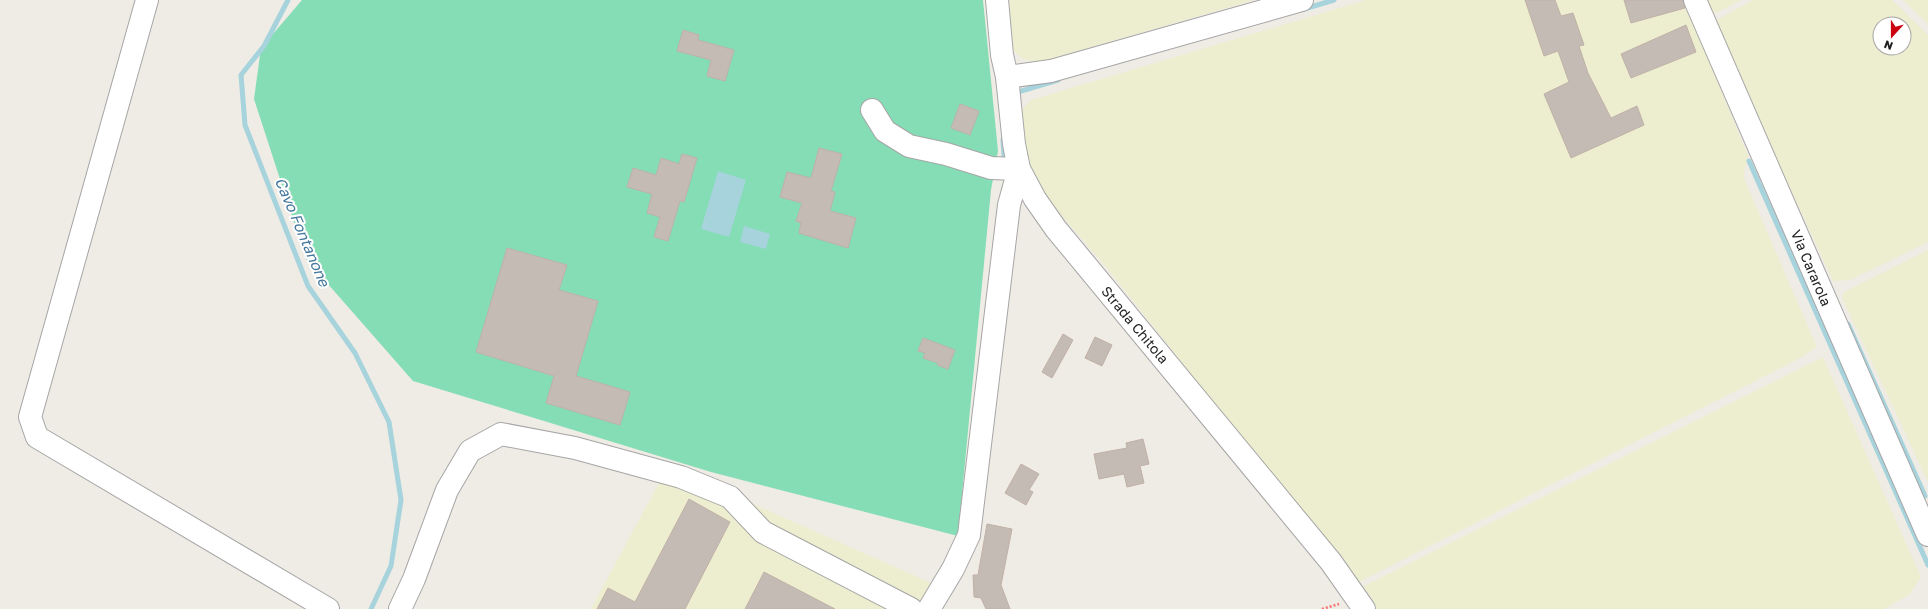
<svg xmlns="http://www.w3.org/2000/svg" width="1928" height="609" viewBox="0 0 1928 609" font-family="'Golos Text',sans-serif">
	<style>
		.farmland { fill: #edeed0; fill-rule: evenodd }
		.pitch { fill: #84ddb5 }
		.water { fill: #a6d3dc }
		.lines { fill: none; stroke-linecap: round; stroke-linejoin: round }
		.stream { stroke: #a6d3dc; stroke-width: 5 }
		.building { fill: #c4bbb4; stroke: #c1b1a7 }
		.minor-casing { stroke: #a6a6a6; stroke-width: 24 }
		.path { stroke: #f8736e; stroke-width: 2.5; stroke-dasharray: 2 2; stroke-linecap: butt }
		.minor { stroke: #fff; stroke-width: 22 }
		.labels { text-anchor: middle; stroke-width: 4; stroke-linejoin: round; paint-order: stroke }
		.street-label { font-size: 14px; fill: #1f1f1f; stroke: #fff }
		.water-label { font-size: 15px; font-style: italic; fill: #46789d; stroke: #fff }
	</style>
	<rect width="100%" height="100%" fill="#efebe5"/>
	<g class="farmland">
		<path d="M1007,0H1254L1039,62L1023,59L1012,50Z"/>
		<path d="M1366,0H1684L1748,156L1743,176L1817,347L1795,361L1357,583L1106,267L1040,190L1024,149L1019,113L1031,100Z"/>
		<path d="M1706,0H1741L1712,15Z"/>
		<path d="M1753,0H1892L1928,35V242L1850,280L1833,281L1713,22ZM1880,24H1904V48H1880Z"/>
		<path d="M1903,0H1928V24Z"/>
		<path d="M1928,250V482L1842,298L1844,292Z"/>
		<path d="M1823,357L1921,577L1909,595L1884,609H1376L1362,587Z"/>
		<path d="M668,466L949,591L940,609H591Z"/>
	</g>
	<path class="pitch" d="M302,0H983L998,151L991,190L958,536L711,472L413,381L306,259L254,99L261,48Z"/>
	<g class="water">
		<path d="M718,171L746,180L729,237L701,229Z"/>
		<path d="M744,226L770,234L766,249L740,242Z"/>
	</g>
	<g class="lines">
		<g class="stream">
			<path d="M288,0L264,46L241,75L245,125L308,286L355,353L389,422L401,500L391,566L371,609"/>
			<path d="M1304,9L1334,0"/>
			<path d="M1015,93L1058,80"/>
			<path d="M1003,140L1004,156"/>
			<path d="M1749,161L1928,565"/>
			<path d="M1848,324L1925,496"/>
		</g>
	</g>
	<g class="building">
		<path d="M1525,0H1555L1561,16L1573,13L1584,45L1579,46L1588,73L1611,118L1637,106L1644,125L1571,158L1544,94L1569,82L1558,51L1544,56Z"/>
		<path d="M1624,0H1683L1685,8L1631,23Z"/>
		<path d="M1686,25L1696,52L1631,78L1621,54Z"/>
		<path d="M683,30L699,35L698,40L734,50L725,81L707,76L711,60L677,51Z"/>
		<path d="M960,104L979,111L970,135L951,128Z"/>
		<path d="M819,148L842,154L831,191L835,192L830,211L856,218L848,248L799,233L801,223L796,221L802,203L780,197L787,172L811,178Z"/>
		<path d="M682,154L697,158L684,202L680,201L668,241L654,237L660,217L647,213L652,194L627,187L633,168L656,175L661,158L679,164Z"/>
		<path d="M507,248L567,265L559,290L598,301L576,376L630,392L620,425L546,403L554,376L476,352Z"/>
		<path d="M1063,334L1073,340L1052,378L1042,372Z"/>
		<path d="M1095,337L1112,345L1102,366L1085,358Z"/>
		<path d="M923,338L955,350L948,369L937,365L938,363L923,358L925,353L918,351Z"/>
		<path d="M1143,439L1149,464L1140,466L1144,483L1127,487L1124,474L1099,479L1094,454L1127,448L1126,443Z"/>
		<path d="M1021,464L1039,474L1029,490L1033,492L1026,505L1005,493Z"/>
		<path d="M689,499L730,522L685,609H597L608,588L635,602Z"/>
		<path d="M987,524L1012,529L1001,585L1010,609H986L981,598L974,597L973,575H978Z"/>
		<path d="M764,572L835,609H745Z"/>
	</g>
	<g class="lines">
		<defs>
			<g id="minor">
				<path d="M147,0L30,417L37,437L328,609"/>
				<path d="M997,0L1002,55L1007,77L1014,144L1019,169L1035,199L1056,229L1331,562L1364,609"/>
				<path d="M1695,0L1928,535"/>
				<path d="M1007,77L1051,71L1302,0"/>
				<path d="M872,110L885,131L909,146L946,154L991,168L1019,169"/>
				<path d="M400,609L414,579L447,490L470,451L501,434L575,448L681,477L730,497L763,532L911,609"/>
				<path d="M929,609L953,569L969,535L1009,205L1019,169"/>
			</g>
		</defs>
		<use href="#minor" class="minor-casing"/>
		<path class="path" d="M1322,609L1339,604"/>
		<use href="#minor" class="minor"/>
	</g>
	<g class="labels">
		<g class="street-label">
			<text transform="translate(1811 268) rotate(67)" y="5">Via Cararola</text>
			<text transform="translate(1135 325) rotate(50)" y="5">Strada Chitola</text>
		</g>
		<g class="water-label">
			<text transform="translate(302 232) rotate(67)" y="5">Cavo Fontanone</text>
		</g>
	</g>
	<g transform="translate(1892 36) rotate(201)"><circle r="19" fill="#ffffff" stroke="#a5a5a5"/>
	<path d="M0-3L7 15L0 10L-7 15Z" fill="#ca030f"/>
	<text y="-6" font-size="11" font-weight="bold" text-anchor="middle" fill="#1f1f1f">N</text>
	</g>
</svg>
